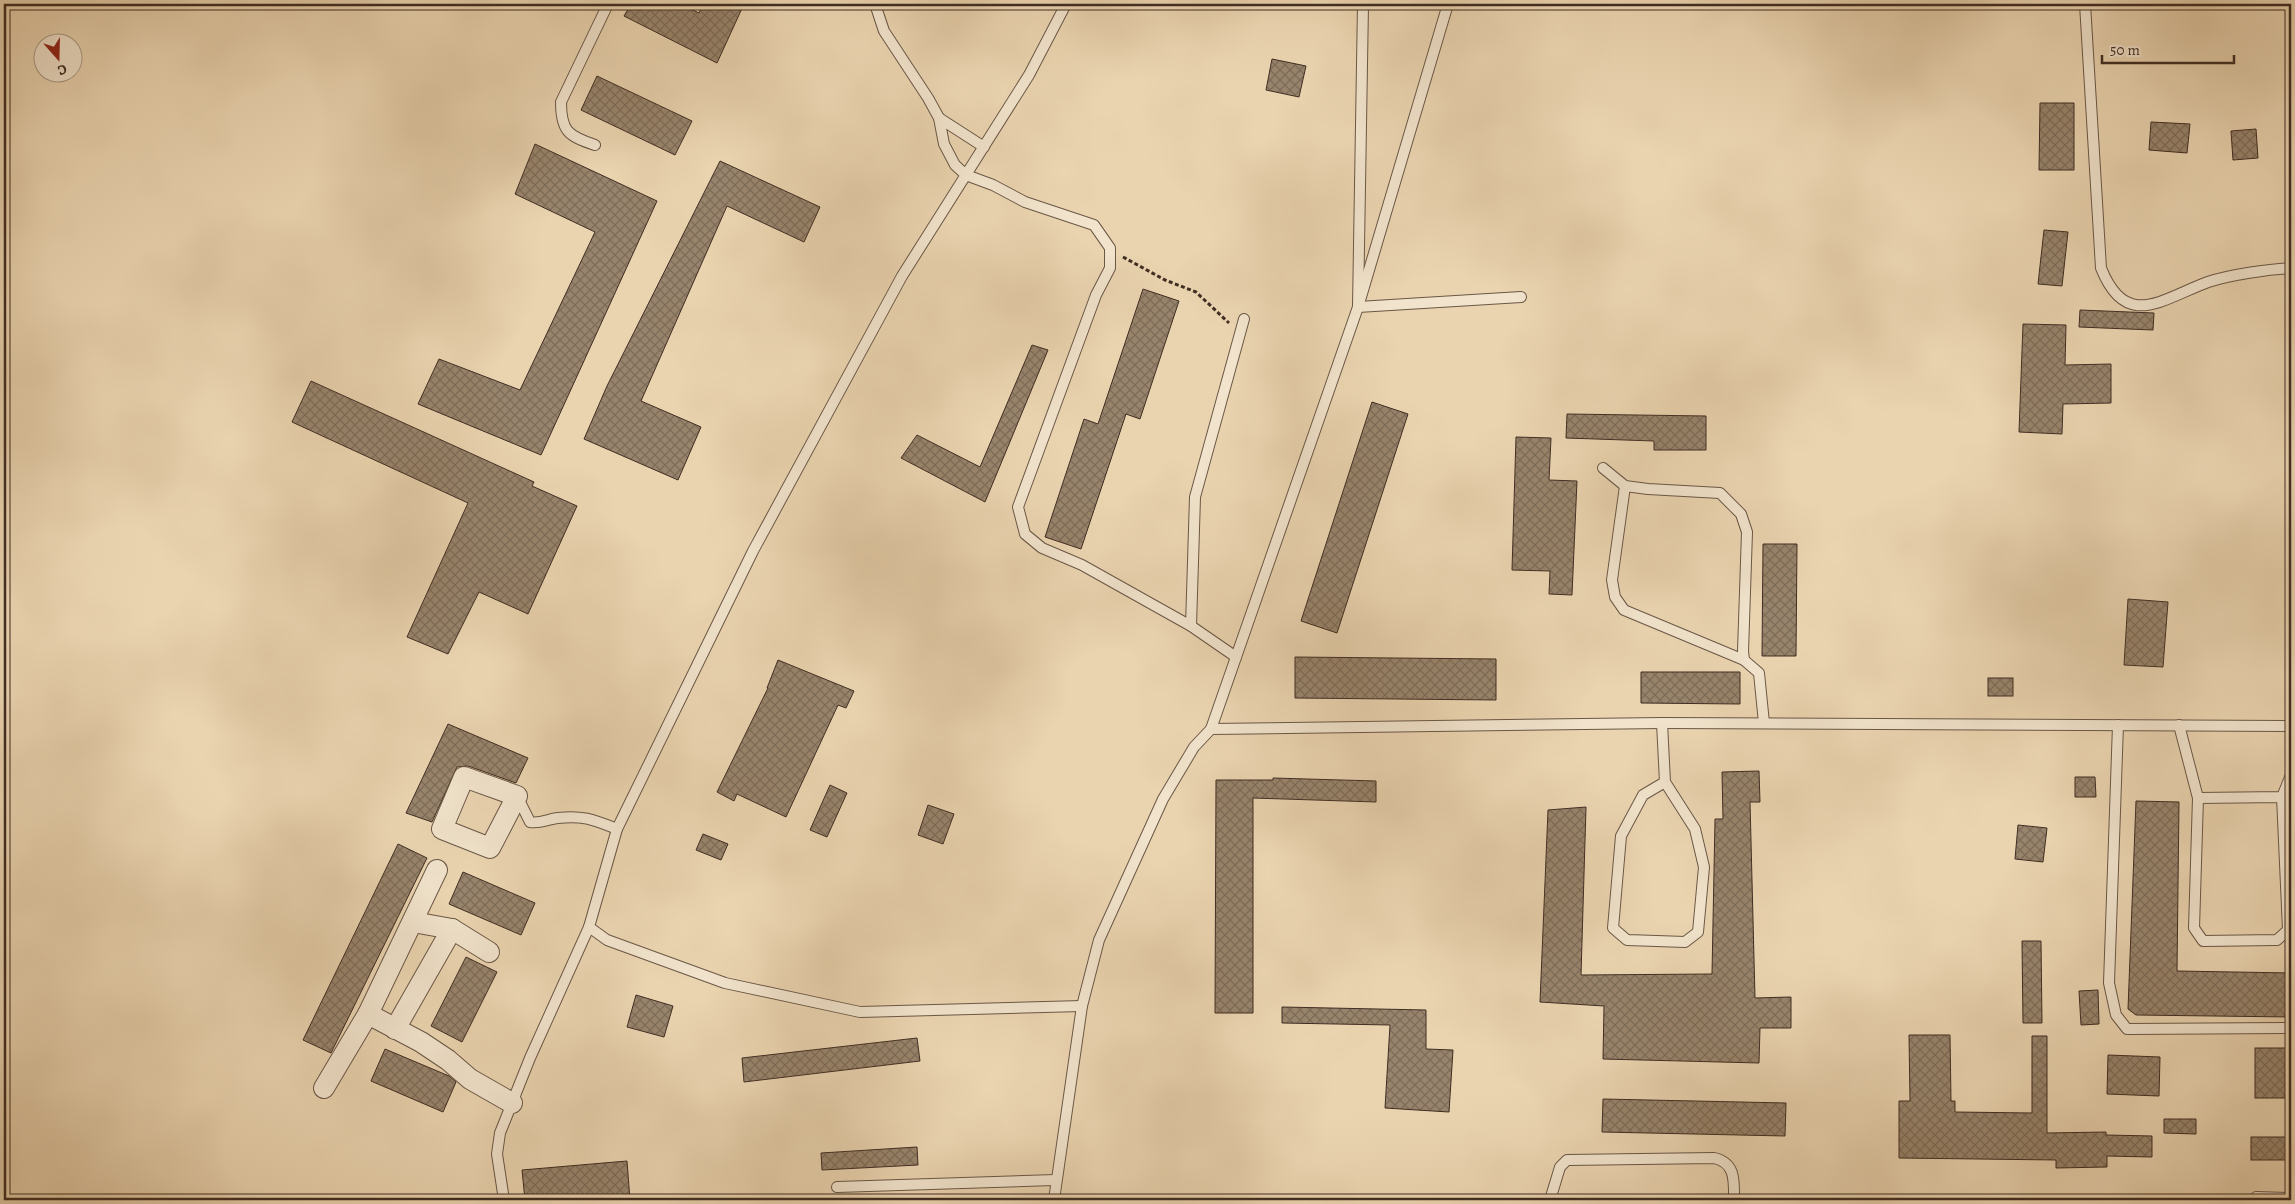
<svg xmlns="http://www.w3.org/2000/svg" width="2295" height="1204" viewBox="0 0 2295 1204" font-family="Alegreya,serif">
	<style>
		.building { fill: url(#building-cross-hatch); stroke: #402d23 }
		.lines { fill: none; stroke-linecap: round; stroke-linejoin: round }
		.lane-casing { stroke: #6a5746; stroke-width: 12 }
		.street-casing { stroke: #6a5746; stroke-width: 22 }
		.path { stroke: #402d23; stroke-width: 3; stroke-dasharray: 4 2.5; stroke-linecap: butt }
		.lane { stroke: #f1e3cc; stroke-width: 10 }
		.street { stroke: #f1e3cc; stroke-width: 20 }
	</style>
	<defs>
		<pattern id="building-cross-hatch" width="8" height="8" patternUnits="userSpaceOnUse" patternTransform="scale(1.25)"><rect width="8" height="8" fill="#98846c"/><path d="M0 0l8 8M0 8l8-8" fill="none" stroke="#7d6c58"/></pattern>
	</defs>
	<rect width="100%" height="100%" fill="#ead4b0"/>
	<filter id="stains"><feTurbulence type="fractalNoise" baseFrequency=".004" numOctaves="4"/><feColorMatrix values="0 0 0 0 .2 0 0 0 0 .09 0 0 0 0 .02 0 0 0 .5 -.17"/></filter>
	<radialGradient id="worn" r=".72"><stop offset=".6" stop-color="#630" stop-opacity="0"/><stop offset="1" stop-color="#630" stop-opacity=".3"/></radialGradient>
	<g class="building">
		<path d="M631,4H680L699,13L703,4H744L717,63L624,16Z"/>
		<path d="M1272,59L1306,66L1299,97L1266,90Z"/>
		<path d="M597,76L692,121L675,155L581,110Z"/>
		<path d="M2040,103H2074V170H2039Z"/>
		<path d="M2151,122L2190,124L2187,153L2149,150Z"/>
		<path d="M2256,129L2258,158L2233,160L2231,131Z"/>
		<path d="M535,144L657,201L541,455L418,404L439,359L520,390L595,232L515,194Z"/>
		<path d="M720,161L820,207L804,242L727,206L641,401L701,427L678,480L584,439L607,386Z"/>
		<path d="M2044,230L2068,232L2062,286L2038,284Z"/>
		<path d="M1143,289L1179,301L1140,419L1126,414L1081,549L1045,537L1084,419L1098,424Z"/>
		<path d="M2080,310L2154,313L2153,330L2079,327Z"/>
		<path d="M2023,324L2066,325L2065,365L2111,364V403L2063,404L2062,434L2019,432Z"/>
		<path d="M1032,345L1048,350L985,502L901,458L917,435L980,467Z"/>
		<path d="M311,381L534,482L532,486L577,506L528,614L479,592L448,654L407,637L468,503L292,422Z"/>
		<path d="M1372,402L1408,414L1337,633L1301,621Z"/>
		<path d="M1567,414L1706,416V450H1654V441L1566,438Z"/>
		<path d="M1516,437L1551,438L1549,480L1577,481L1572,595L1549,594L1550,571L1512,570Z"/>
		<path d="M1763,544H1797L1796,656H1762Z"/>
		<path d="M2128,599L2168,602L2163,667L2124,665Z"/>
		<path d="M1295,657L1496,659V700L1295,698Z"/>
		<path d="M778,660L854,691L846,708L838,705L786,817L737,794L734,801L717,792L768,688H767Z"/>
		<path d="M1641,672H1740V704L1641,703Z"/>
		<rect x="1988" y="678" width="25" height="18"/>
		<path d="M448,724L528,758L516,783L468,766L457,767L432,822L406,813Z"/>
		<path d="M1759,771L1760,802H1750L1755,998L1791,997V1028H1760L1759,1063L1603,1059L1604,1006L1540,1002L1548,810L1586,807L1581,975L1712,974L1715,819H1723L1722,772Z"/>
		<path d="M2075,777H2095L2096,797H2075Z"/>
		<path d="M1273,778L1376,781V802L1253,798V1013H1215L1216,780H1273Z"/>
		<path d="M830,785L847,793L827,837L810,830Z"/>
		<path d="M2136,801L2179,802L2177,971L2291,973V1017L2136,1015L2128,1009Z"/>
		<path d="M928,805L954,814L943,844L918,835Z"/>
		<path d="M2018,825L2047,828L2043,862L2015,859Z"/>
		<path d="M703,834L728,844L721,860L696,850Z"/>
		<path d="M398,844L427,858L331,1053L303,1040Z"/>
		<path d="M463,872L535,903L521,935L449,904Z"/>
		<path d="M2022,941H2041L2042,1023H2023Z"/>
		<path d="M466,957L497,972L462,1042L431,1026Z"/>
		<path d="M2098,990L2099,1024L2081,1025L2079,991Z"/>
		<path d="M636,995L673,1006L664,1037L627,1027Z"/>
		<path d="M1282,1007L1426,1010V1049L1453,1050L1449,1112L1385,1108L1390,1025L1282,1023Z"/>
		<path d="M1909,1035H1950L1951,1101H1955V1112L2032,1113V1036H2047V1133L2106,1132V1135L2152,1136V1157L2107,1156V1167L2056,1168V1160L1899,1158V1101H1910Z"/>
		<path d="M917,1038L920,1061L744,1082L742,1058Z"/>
		<rect x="2255" y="1048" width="36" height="50"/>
		<path d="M385,1049L449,1076L456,1082L443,1112L371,1081Z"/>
		<path d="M2108,1055L2160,1057L2159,1096L2107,1094Z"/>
		<path d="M1603,1099L1786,1103L1785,1136L1602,1132Z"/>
		<path d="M2164,1119H2196V1134L2164,1133Z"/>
		<rect x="2251" y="1137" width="40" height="23"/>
		<path d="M917,1147L918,1165L822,1170L821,1153Z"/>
		<path d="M627,1161L630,1200H525L522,1170Z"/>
	</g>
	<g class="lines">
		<defs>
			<g id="lane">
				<path d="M878,4L877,10L884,31L928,98L939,118L944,144L955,165L966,175L993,185L1025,202L1094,225L1110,248V268L1096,295L1018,507L1025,534L1042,548L1082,565L1191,626"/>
				<path d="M1066,4L1029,75L902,276L753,551L617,829L589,927L607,940L725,983L860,1012L1082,1006"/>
				<path d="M1363,4L1358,307L1521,297"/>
				<path d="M2085,4L2101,268C2126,331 2162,299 2208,282C2229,275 2269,269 2291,268"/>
				<path d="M939,118L984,147"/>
				<path d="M595,145C568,136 561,131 561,102L608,4"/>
				<path d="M1603,468L1625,486L1648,489L1720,493L1741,514L1747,532L1743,651L1744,660L1759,673L1764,723"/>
				<path d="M1625,486L1612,580L1615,597L1624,610L1744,660"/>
				<path d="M1236,657L1191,626L1195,497L1244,319"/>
				<path d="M1662,723L1665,782L1695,829L1704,867L1698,932L1685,942L1627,940L1613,928L1621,836L1643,795L1665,782"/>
				<path d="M2118,725L2109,983L2116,1015L2127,1029L2291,1028"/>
				<path d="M2179,725L2198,798"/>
				<path d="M1211,729L1358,307L1448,4"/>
				<path d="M517,796L530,822C540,824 548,819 558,818C583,815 594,820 617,829"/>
				<path d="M2282,797L2198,798L2194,928L2203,941L2277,940L2288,930L2282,797L2291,775"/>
				<path d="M837,1187L1055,1180"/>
				<path d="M2256,1197L2291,1198"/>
				<path d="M504,1200L497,1154L500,1133L530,1058L589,927"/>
				<path d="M1054,1200L1082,1006L1099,940L1163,799L1194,747L1211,729L1662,723L2291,726"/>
				<path d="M1550,1200L1560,1167L1567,1160L1714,1158C1736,1163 1734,1181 1734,1200"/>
			</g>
			<g id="street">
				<path d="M464,777L517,796L490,848L442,829Z"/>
				<path d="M413,922L452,929L489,952"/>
				<path d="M368,1014L437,870"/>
				<path d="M395,1029L452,929"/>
				<path d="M324,1088L368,1014L421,1042L448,1060L470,1079L512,1103"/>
			</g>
		</defs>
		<use href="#lane" class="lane-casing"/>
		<use href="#street" class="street-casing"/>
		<path class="path" d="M1123,257L1165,280L1196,292L1229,323"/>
		<use href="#lane" class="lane"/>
		<use href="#street" class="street"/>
	</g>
	<rect width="2295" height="1204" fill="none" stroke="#ead4b0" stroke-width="20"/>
	<rect x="5" y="5" width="2285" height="1194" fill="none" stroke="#402d23" stroke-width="2.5"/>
	<rect x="10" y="10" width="2275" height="1184" fill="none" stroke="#402d23"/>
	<g transform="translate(58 58) rotate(160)"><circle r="24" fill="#f1e3cc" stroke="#aa9a88"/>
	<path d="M0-4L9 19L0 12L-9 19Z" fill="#8f2418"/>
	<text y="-8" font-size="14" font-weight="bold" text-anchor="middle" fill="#402d23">С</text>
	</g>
	<path d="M2102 55v8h132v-8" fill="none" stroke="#402d23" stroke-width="2.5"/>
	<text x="2110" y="55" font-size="15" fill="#402d23" stroke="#f1e3cc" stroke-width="4" paint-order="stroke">50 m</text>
	<rect width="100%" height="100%" filter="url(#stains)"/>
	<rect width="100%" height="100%" fill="url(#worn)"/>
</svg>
